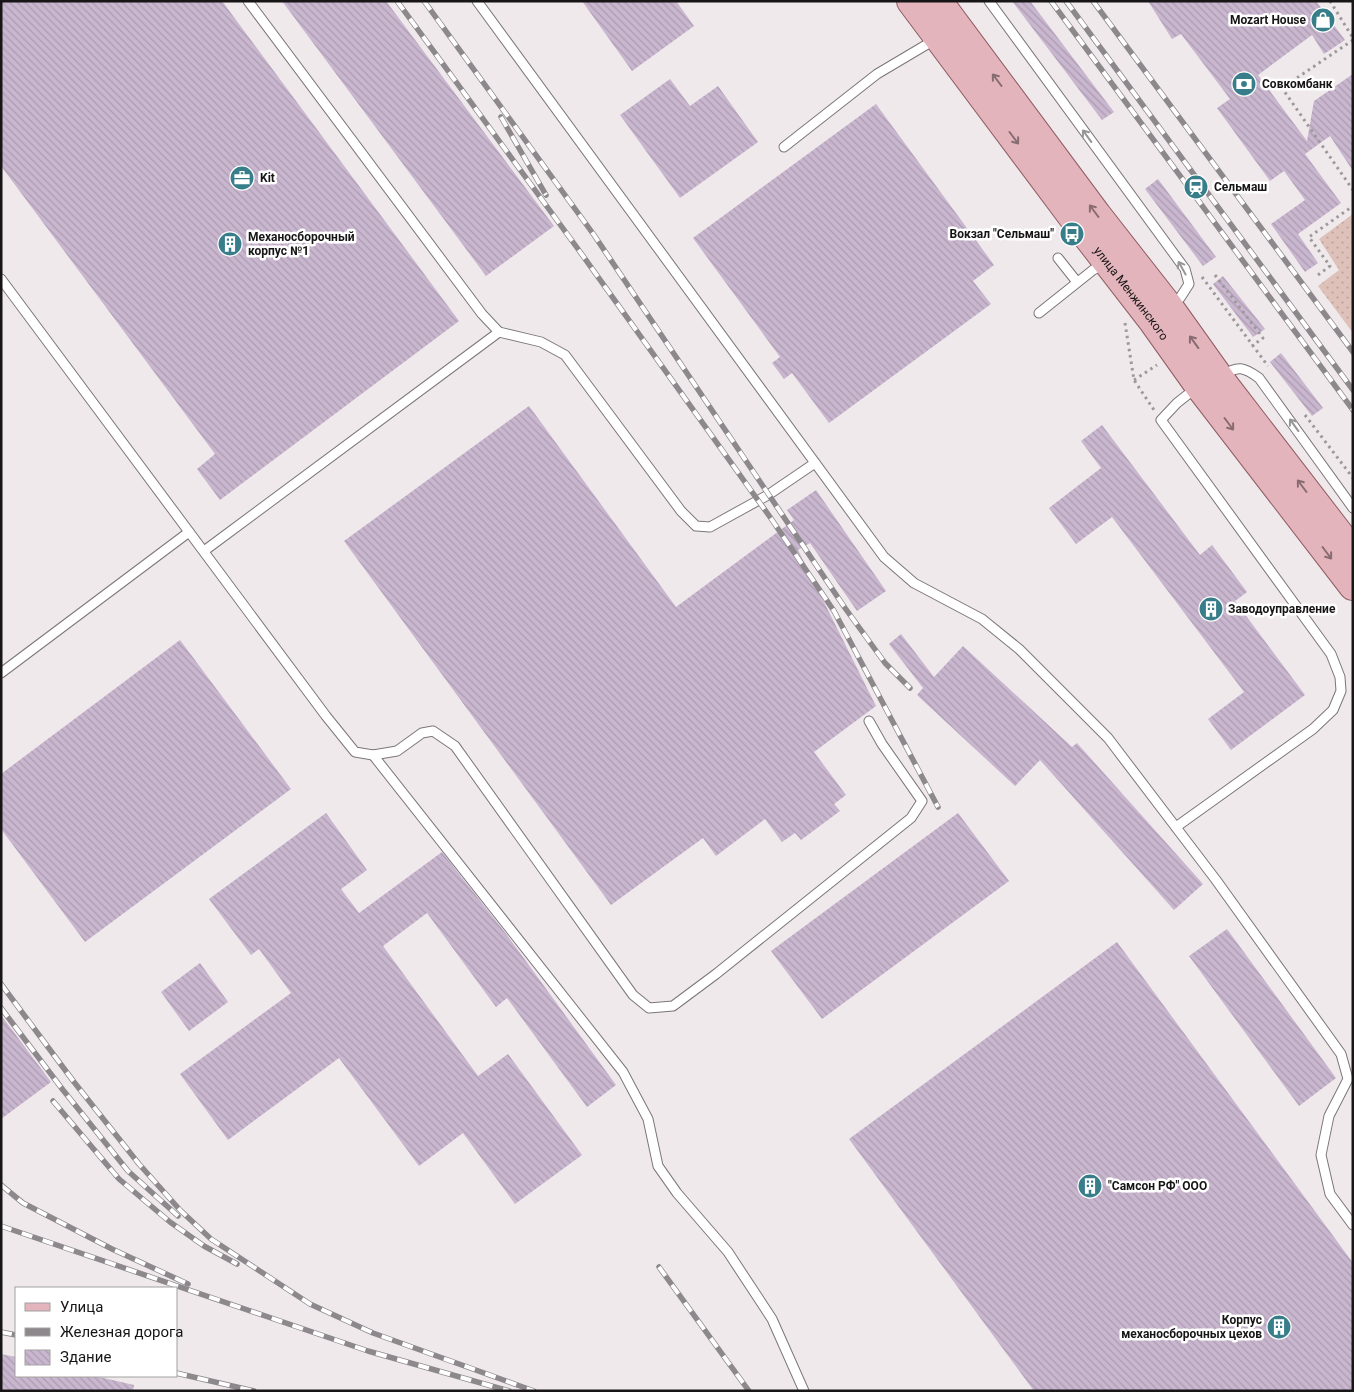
<svg xmlns="http://www.w3.org/2000/svg" width="1354" height="1392" viewBox="0 0 1354 1392" font-family="Roboto,sans-serif">
	<style>
		.grass { fill: url(#grass-dots) }
		.building { fill: url(#building-back-hatch) }
		.lines { fill: none; stroke-linecap: round; stroke-linejoin: round }
		.service-casing { stroke: #7c7679; stroke-width: 11 }
		.primary-casing { stroke: #8f5c63; stroke-width: 30 }
		.path { stroke: #9d989a; stroke-width: 3; stroke-dasharray: 2.5 4; stroke-linecap: butt }
		.service { stroke: #fff; stroke-width: 9 }
		.primary { stroke: #e3b4bb; stroke-width: 28 }
		.rail-casing { stroke: #8d888b; stroke-width: 5.5 }
		.rail { stroke: #fff; stroke-width: 4; stroke-dasharray: 11; stroke-linecap: butt }
		.oneway { stroke: #876c71 }
		.oneway2 { stroke: #979696 }
		.labels { text-anchor: middle; stroke-width: 5; stroke-linejoin: round; paint-order: stroke }
		.poi-label { font-size: 12px; font-weight: bold; fill: #171516; stroke: #fff; text-anchor: start }
		.street-label { font-size: 12px; fill: #171516; stroke: #fff }
	</style>
	<defs>
		<pattern id="grass-dots" width="8" height="8" patternUnits="userSpaceOnUse" patternTransform="scale(1.25)"><rect width="8" height="8" fill="#dec1b9"/><path d="M2 2h.1M6 6h.1" fill="none" stroke="#bea59e" stroke-width="1.8" stroke-linecap="round"/></pattern>
		<pattern id="building-back-hatch" width="6" height="6" patternUnits="userSpaceOnUse" patternTransform="scale(1.25)"><rect width="6" height="6" fill="#c9b6cf"/><path d="M-1 5l2 2M0 0l6 6M5-1l2 2" fill="none" stroke="#ac9cb1"/></pattern>
	</defs>
	<rect width="100%" height="100%" fill="#efe9ec"/>
	<path class="grass" d="M1353,214V333L1318,286L1339,270L1319,239Z"/>
	<g class="building">
		<path d="M1,1H222L459,321L220,500L197,469L215,454L1,166Z"/>
		<path d="M282,1H386L554,226L486,276Z"/>
		<path d="M582,1H676L694,26L632,71Z"/>
		<path d="M1012,1H1030L1114,112L1102,120Z"/>
		<path d="M1148,1H1316L1345,40L1324,54L1312,35L1258,75L1307,141L1314,101L1353,74V171L1330,136L1305,154L1341,203L1298,234L1318,263L1305,272L1271,224L1305,200L1284,171L1270,181L1217,108L1230,99L1181,34L1172,39Z"/>
		<path d="M670,79L690,106L718,86L758,142L680,198L620,115Z"/>
		<path d="M876,104L994,265L973,281L991,304L829,423L792,373L784,379L772,363L780,357L693,238Z"/>
		<path d="M1158,179L1216,257L1203,266L1145,189Z"/>
		<path d="M1223,276L1265,329L1253,337L1213,284Z"/>
		<path d="M1281,353L1323,408L1312,416L1270,362Z"/>
		<path d="M529,406L676,607L794,520L787,510L816,490L886,591L857,611L810,543L798,550L876,706L814,752L846,795L834,804L840,811L801,840L795,833L782,842L765,819L716,856L703,838L611,905L344,541Z"/>
		<path d="M1102,425L1200,555L1212,545L1247,592L1235,601L1305,695L1231,750L1208,719L1244,692L1112,517L1076,544L1049,508L1101,468L1081,441Z"/>
		<path d="M901,634L934,677L963,646L1072,747L1077,743L1203,884L1174,910L1040,760L1015,786L917,695L923,688L889,644Z"/>
		<path d="M180,640L291,789L85,942L1,829V774Z"/>
		<path d="M326,813L367,870L341,889L359,913L442,852L507,935L616,1085L587,1107L507,998L496,1007L427,913L383,946L478,1076L508,1054L582,1155L515,1204L463,1133L419,1166L339,1058L228,1140L180,1074L291,993L259,949L251,955L209,899Z"/>
		<path d="M958,813L1009,881L822,1019L771,951Z"/>
		<path d="M1227,929L1336,1078L1299,1106L1189,956Z"/>
		<path d="M1117,942L1353,1263V1391H1034L849,1139Z"/>
		<path d="M200,963L228,1002L189,1031L161,992Z"/>
		<path d="M1,1015L51,1082L1,1119Z"/>
		<path d="M1,1354L16,1357V1376H95L134,1385L133,1391H1Z"/>
	</g>
	<g class="lines">
		<defs>
			<g id="service">
				<path d="M248,1L482,314L499,332L541,342L565,355L681,511L696,526L710,527L768,495L815,463"/>
				<path d="M477,1L884,557L914,583L982,619L1019,649L1108,738L1216,880L1341,1054L1348,1079L1329,1116L1321,1155L1330,1194L1353,1225"/>
				<path d="M989,1L1185,269L1189,284L1180,298L1171,305"/>
				<path d="M784,147L877,74L936,39"/>
				<path d="M1058,258L1077,282"/>
				<path d="M1,279L326,716L355,752L373,755L397,751L422,733L433,731L455,746L633,995L649,1008L673,1006L716,974L911,818L922,801L882,744L869,721"/>
				<path d="M1039,313L1093,270L1105,263"/>
				<path d="M1221,376C1238,365 1244,367 1259,378L1353,508"/>
				<path d="M204,551L499,332"/>
				<path d="M1,673L189,532"/>
				<path d="M373,755L623,1072L648,1119L658,1166L677,1193L728,1252L772,1319L804,1391"/>
				<path d="M1176,827L1313,729L1333,710L1341,691L1340,677L1331,654L1161,420L1177,403L1196,388"/>
			</g>
			<g id="primary">
				<path id="s1" d="M911,1L1080,227L1152,320L1199,386L1353,586"/>
				<path d="M938,1L1097,215L1169,307L1226,387L1353,552"/>
			</g>
		</defs>
		<use href="#service" class="service-casing"/>
		<use href="#primary" class="primary-casing"/>
		<g class="path">
			<path d="M1330,1L1353,38"/>
			<path d="M1353,40L1282,88L1353,190"/>
			<path d="M1215,275L1263,338L1252,346"/>
			<path d="M1318,275L1330,266L1309,237L1353,206"/>
			<path d="M1202,277L1268,366"/>
			<path d="M1125,323L1134,380L1154,410"/>
			<path d="M1134,380L1157,365"/>
			<path d="M1305,415L1353,478"/>
		</g>
		<use href="#service" class="service"/>
		<use href="#primary" class="primary"/>
		<defs>
			<g id="rail">
				<path d="M397,1L578,249L770,517L834,611L938,807"/>
				<path d="M424,1L594,235L845,608L885,663L910,688"/>
				<path d="M1051,1L1353,410"/>
				<path d="M1066,1L1353,390"/>
				<path d="M1093,1L1353,352"/>
				<path d="M501,117L546,195"/>
				<path d="M1,984L74,1082L139,1164L180,1210L211,1239L310,1304L373,1333L534,1391"/>
				<path d="M1,1008L63,1090L128,1171L178,1216"/>
				<path d="M53,1101L119,1179L170,1222L204,1246L237,1264"/>
				<path d="M1,1185L23,1203L112,1249L188,1284"/>
				<path d="M1,1226L368,1351L509,1391"/>
				<path d="M659,1267L749,1391"/>
				<path d="M1,1332L16,1335"/>
				<path d="M176,1373L254,1391"/>
			</g>
		</defs>
		<use href="#rail" class="rail-casing"/>
		<use href="#rail" class="rail"/>
	</g>
	<defs><path id="oneway-shaft" d="M-6 0H5M1.5-3L5.5 0L1.5 3" fill="none" stroke-width="1.6" stroke-linecap="round" stroke-linejoin="round" transform="scale(1.25)"/></defs>
	<g class="oneway">
		<use href="#oneway-shaft" transform="translate(997 80) rotate(-127)"/>
		<use href="#oneway-shaft" transform="translate(1014 138) rotate(53)"/>
		<use href="#oneway-shaft" transform="translate(1094 211) rotate(-127)"/>
		<use href="#oneway-shaft" transform="translate(1194 342) rotate(-126)"/>
		<use href="#oneway-shaft" transform="translate(1229 424) rotate(53)"/>
		<use href="#oneway-shaft" transform="translate(1302 486) rotate(-127)"/>
		<use href="#oneway-shaft" transform="translate(1327 553) rotate(53)"/>
	</g>
	<g class="oneway2">
		<use href="#oneway-shaft" transform="translate(1087 136) rotate(-126)"/>
		<use href="#oneway-shaft" transform="translate(1182 268) rotate(-119)"/>
		<use href="#oneway-shaft" transform="translate(1294 425) rotate(-126)"/>
	</g>
	<defs>
		<symbol id="shop-disc" viewBox="-11 -11 22 22"><circle r="9.5" fill="#377d8a" stroke="#fff"/><path d="M-5-2.5h2.3a2.7 3.5 0 0 1 5.4 0H5L5.5 6h-11ZM-1.5-2.5h3a1.5 2.3 0 0 0-3 0Z" fill="#fff"/></symbol>
		<symbol id="bank-disc" viewBox="-11 -11 22 22"><circle r="9.5" fill="#377d8a" stroke="#fff"/><path d="M-6-4H6V4H-6ZM0-2.3a2.3 2.3 0 1 0 0 4.6a2.3 2.3 0 1 0 0-4.6Z" fill="#fff"/></symbol>
		<symbol id="office-disc" viewBox="-11 -11 22 22"><circle r="9.5" fill="#377d8a" stroke="#fff"/><path d="M-6-3h4V-5.5h4V-3h4V5H-6ZM-1-4.5V-3h2v-1.5ZM-6 0V1H6V0Z" fill="#fff"/></symbol>
		<symbol id="station-disc" viewBox="-11 -11 22 22"><circle r="9.5" fill="#377d8a" stroke="#fff"/><path d="M-3-6H3Q5-6 5-4V2Q5 4 3 4L4.5 6H3L1.5 4h-3L-3 6H-4.5L-3 4Q-5 4-5 2V-4Q-5-6-3-6ZM-3.5-4v3h7v-3ZM-3.5 1v1.5H-2V1ZM2 1v1.5H3.5V1Z" fill="#fff"/></symbol>
		<symbol id="bus-disc" viewBox="-11 -11 22 22"><circle r="9.5" fill="#377d8a" stroke="#fff"/><path d="M-5-6H5V4H4V6H2V4H-2V6H-4V4H-5ZM-3.5-4V0h7V-4ZM-3.5 1.2v1.5H-2V1.2ZM2 1.2v1.5H3.5V1.2Z" fill="#fff"/></symbol>
		<symbol id="building-disc" viewBox="-11 -11 22 22"><circle r="9.5" fill="#377d8a" stroke="#fff"/><path d="M-4-6H4V6H1V3H-1V6H-4ZM-2.5-4.3h1.7v1.8h-1.7ZM.8-4.3h1.7v1.8H.8ZM-2.5-1h1.7V.8h-1.7ZM.8-1h1.7V.8H.8Z" fill="#fff"/></symbol>
	</defs>
	<g fill-rule="evenodd">
		<use href="#shop-disc" x="1309" y="6" width="28" height="28"/>
		<use href="#bank-disc" x="1230" y="70" width="28" height="28"/>
		<use href="#office-disc" x="228" y="164" width="28" height="28"/>
		<use href="#station-disc" x="1182" y="173" width="28" height="28"/>
		<use href="#bus-disc" x="1058" y="220" width="28" height="28"/>
		<use href="#building-disc" x="216" y="230" width="28" height="28"/>
		<use href="#building-disc" x="1197" y="595" width="28" height="28"/>
		<use href="#building-disc" x="1076" y="1172" width="28" height="28"/>
		<use href="#building-disc" x="1265" y="1313" width="28" height="28"/>
	</g>
	<g class="labels">
		<g class="poi-label">
			<text x="1306" y="24" text-anchor="end">Mozart House</text>
			<text x="1262" y="88">Совкомбанк</text>
			<text x="260" y="182">Kit</text>
			<text x="1214" y="191">Сельмаш</text>
			<text x="1054" y="238" text-anchor="end">Вокзал "Сельмаш"</text>
			<text x="248" y="241">Механосборочный<tspan x="248" dy="14">корпус №1</tspan></text>
			<text x="1228" y="613">Заводоуправление</text>
			<text x="1108" y="1190">"Самсон РФ" ООО</text>
			<text x="1262" y="1324" text-anchor="end">Корпус<tspan x="1262" dy="14">механосборочных цехов</tspan></text>
		</g>
		<g class="street-label">
			<text dy="4" stroke="none"><textPath href="#s1" startOffset="366">улица Менжинского</textPath></text>
		</g>
	</g>
	<rect width="1354" height="1392" fill="none" stroke="#171516" stroke-width="5"/>
	<rect x="15" y="1287" width="162" height="90" fill="#ffffff" stroke="#a2a1a2"/>
	<rect x="25" y="1303" width="25" height="8" fill="#e3b4bb" stroke="#a2a1a2"/>
	<text x="60" y="1312" font-size="15" fill="#171516">Улица</text>
	<rect x="25" y="1328" width="25" height="8" fill="#8d888b" stroke="#a2a1a2"/>
	<text x="60" y="1337" font-size="15" fill="#171516">Железная дорога</text>
	<rect x="25" y="1350" width="25" height="15" fill="url(#building-back-hatch)" stroke="#a2a1a2"/>
	<text x="60" y="1362" font-size="15" fill="#171516">Здание</text>
</svg>
